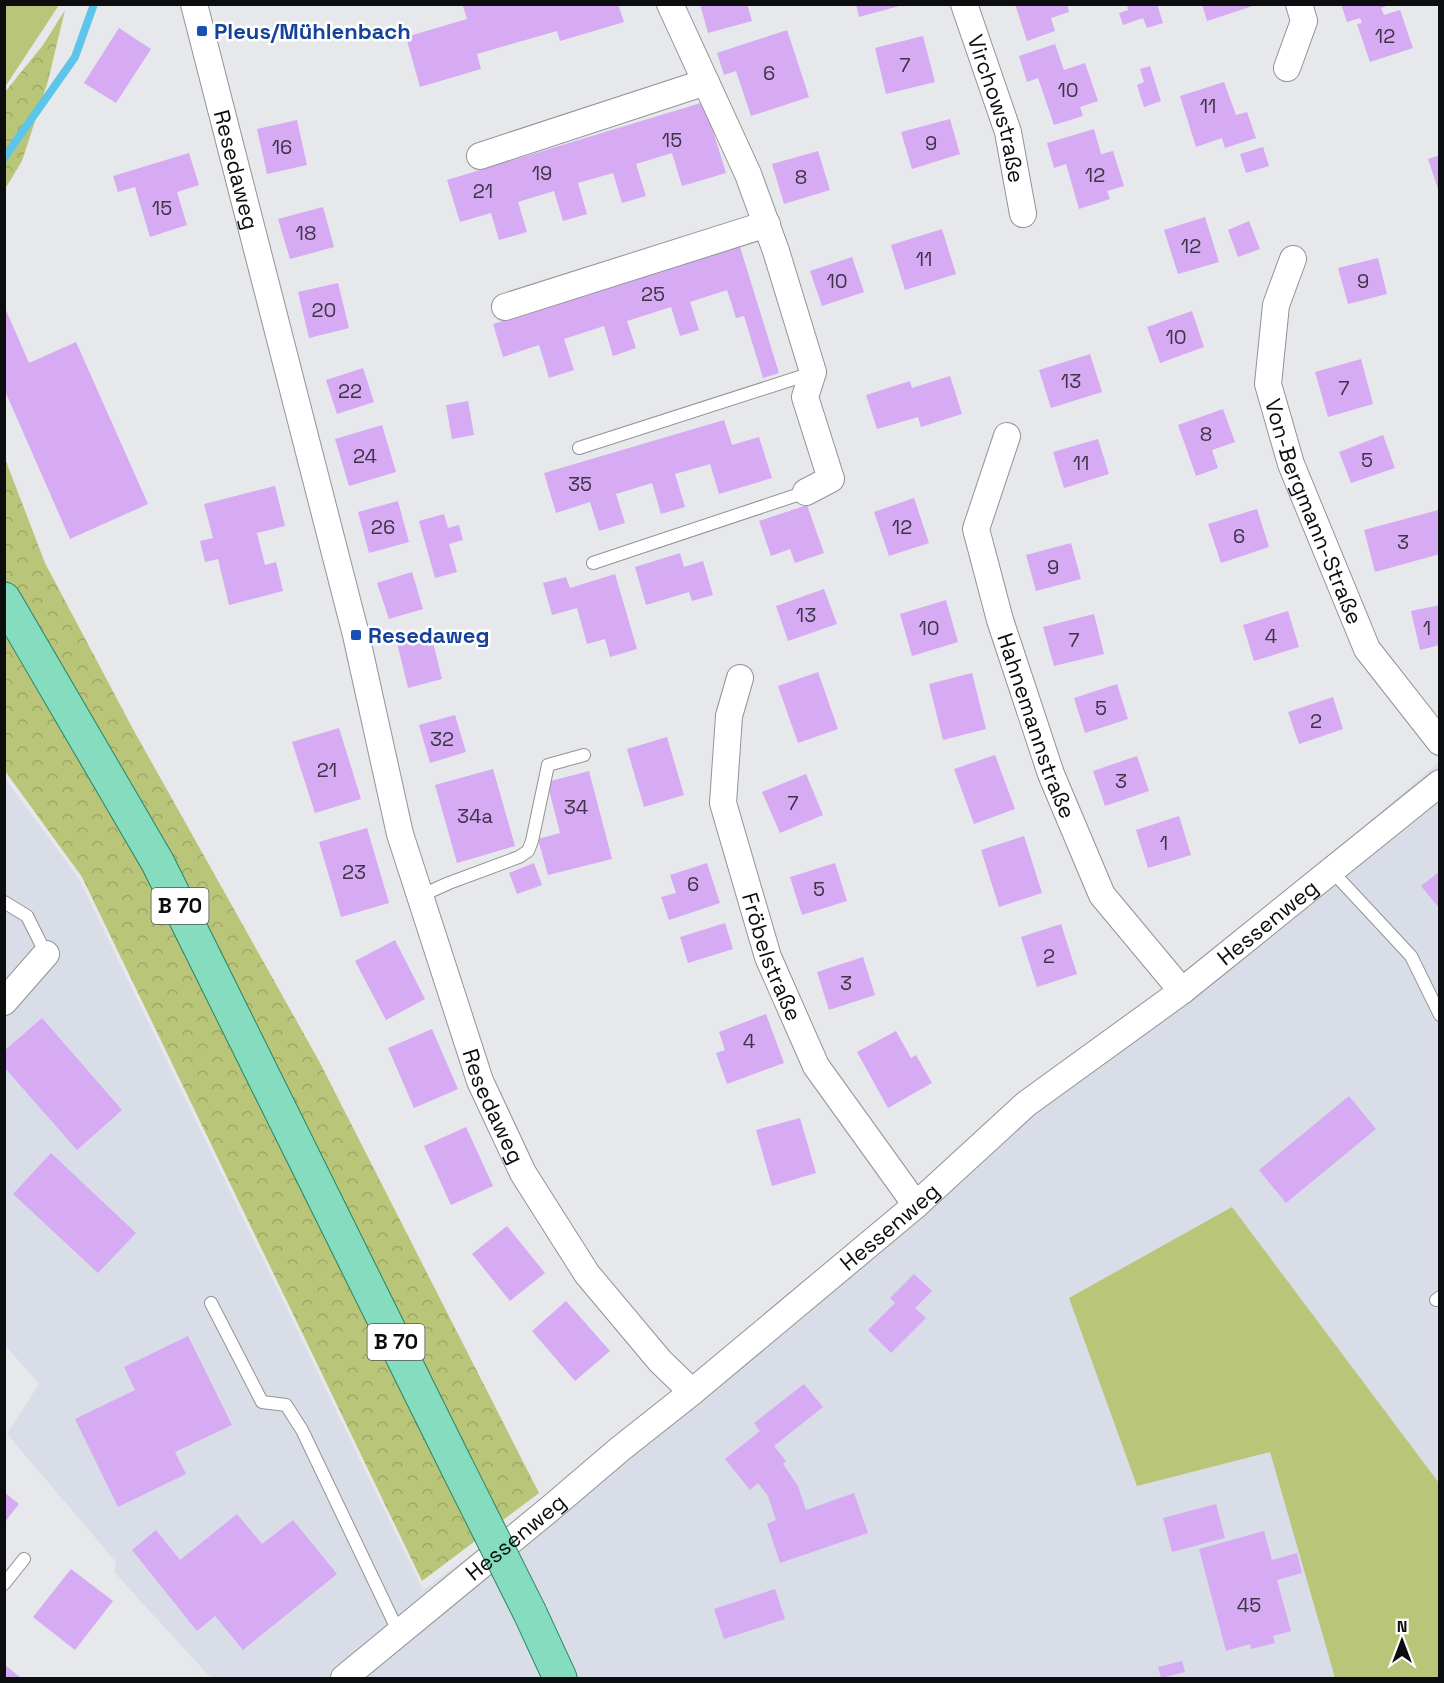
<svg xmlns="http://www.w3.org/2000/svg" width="1444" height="1683" viewBox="0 0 1444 1683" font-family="'Space Grotesk',sans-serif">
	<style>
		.built { fill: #d9dde7 }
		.grass { fill: #b9c579 }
		.forest { fill: url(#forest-crowns) }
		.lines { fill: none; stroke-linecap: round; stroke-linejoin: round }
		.stream { stroke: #5dc4ea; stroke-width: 8 }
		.building { fill: #d6abf3 }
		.lane-casing { stroke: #929396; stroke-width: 14 }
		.street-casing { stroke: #929396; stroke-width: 28 }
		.primary-casing { stroke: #268564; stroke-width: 35 }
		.lane { stroke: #fff; stroke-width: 12 }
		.street { stroke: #fff; stroke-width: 26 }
		.primary { stroke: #85dcbe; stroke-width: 33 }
		.primary-bridge-casing { stroke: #268564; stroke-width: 35; stroke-linecap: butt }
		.primary-bridge { stroke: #85dcbe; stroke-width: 33 }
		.transit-dot { fill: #1a4fb4; stroke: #fff; stroke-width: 2 }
		.labels { text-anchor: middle; stroke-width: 5; stroke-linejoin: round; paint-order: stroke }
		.number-label { font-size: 20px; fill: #3e3447 }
		.shield { fill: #fff; stroke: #555656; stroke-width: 1.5 }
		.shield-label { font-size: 21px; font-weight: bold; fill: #0c0d0e }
		.transit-label { font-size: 22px; font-weight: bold; fill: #164399; stroke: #fff; text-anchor: start }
		.street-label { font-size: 22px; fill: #0c0d0e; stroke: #fff }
	</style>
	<defs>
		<pattern id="forest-crowns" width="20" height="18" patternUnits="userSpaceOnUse" patternTransform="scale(1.5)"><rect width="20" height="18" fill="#b9c579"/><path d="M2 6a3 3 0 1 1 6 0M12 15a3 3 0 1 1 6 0" fill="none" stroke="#9ea867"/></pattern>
	</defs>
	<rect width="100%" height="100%" fill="#e7e8eb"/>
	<path class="built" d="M1439,762V1483L1232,1207L1270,1452L1335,1678H211L114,1572L116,1562L7,1434L39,1384L5,1345L4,777L79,879L423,1590L551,1496L1289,891Z"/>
	<g class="grass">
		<path d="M5,4L59,5L5,87L4,5Z"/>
		<path d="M1232,1207L1439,1483V1678H1335L1270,1452L1137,1486L1069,1298Z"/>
	</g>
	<g class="forest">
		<path d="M65,10L48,81L22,161L5,189V92L43,45Z"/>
		<path d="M4,456L45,563L134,731L319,1061L539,1493L422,1581L82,877L5,771Z"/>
	</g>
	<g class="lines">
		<path class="stream" d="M4,158L75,57L94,4"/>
	</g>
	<g class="building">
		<path d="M467,4H618L624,22L560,41L557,31L477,54L481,69L420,87L406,37L467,19L463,6Z"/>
		<path d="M700,4H747L752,21L708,33Z"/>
		<path d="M856,4H903V5L859,17Z"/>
		<path d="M1015,4H1067L1069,12L1051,18L1055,31L1027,41Z"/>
		<path d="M1127,4H1157L1163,23L1147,28L1143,18L1123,25L1119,13L1128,10Z"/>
		<path d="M1202,4H1256V5L1207,21Z"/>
		<path d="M1341,4H1392L1381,8L1384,15L1400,10L1413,48L1370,62L1357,24L1362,23L1360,18L1347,22Z"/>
		<path d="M119,28L151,49L116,103L84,83Z"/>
		<path d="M787,30L809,97L751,116L736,71L724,75L717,53Z"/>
		<path d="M923,36L935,82L886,94L875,48Z"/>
		<path d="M1055,44L1064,70L1085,63L1098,101L1080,107L1083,116L1054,125L1038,78L1027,82L1019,56Z"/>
		<path d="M1150,66L1161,101L1144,107L1137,85L1144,82L1140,69Z"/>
		<path d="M1224,82L1236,115L1247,112L1256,138L1225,148L1222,138L1196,147L1180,96Z"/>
		<path d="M704,102L726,173L682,186L672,153L636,164L646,196L622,203L613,173L578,183L587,214L563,221L554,191L518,202L527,232L499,240L491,213L460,222L447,180Z"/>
		<path d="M950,119L960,154L912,169L901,132Z"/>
		<path d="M297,120L307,165L267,174L257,129Z"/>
		<path d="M1094,129L1101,154L1113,151L1124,186L1107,191L1110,199L1079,209L1066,164L1054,168L1047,143Z"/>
		<path d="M1263,147L1269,166L1246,173L1240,154Z"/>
		<path d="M818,151L830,190L784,204L772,164Z"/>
		<path d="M189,153L199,185L177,192L187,225L150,237L135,187L118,192L113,176Z"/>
		<path d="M1440,155V192H1439L1428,159Z"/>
		<path d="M323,207L334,247L290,259L278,219Z"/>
		<path d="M1205,217L1219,262L1178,274L1164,230Z"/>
		<path d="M1249,221L1260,249L1238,257L1228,230Z"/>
		<path d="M942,229L956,274L905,290L891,245Z"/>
		<path d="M740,247L779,373L763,378L744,316L736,318L727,290L690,302L699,330L680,336L671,307L627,321L636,348L613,356L604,326L564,339L574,370L549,378L539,345L503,357L493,324Z"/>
		<path d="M852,257L864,292L822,306L810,271Z"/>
		<path d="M1378,258L1387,294L1348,304L1338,268Z"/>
		<path d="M338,283L349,328L309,338L298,292Z"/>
		<path d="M5,308L29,363L76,342L148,504L70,539L5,391Z"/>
		<path d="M1192,311L1204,347L1160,363L1147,327Z"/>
		<path d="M1090,354L1102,392L1051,408L1039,370Z"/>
		<path d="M1361,359L1373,404L1328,417L1315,372Z"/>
		<path d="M363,368L374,402L337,414L326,380Z"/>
		<path d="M950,376L962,414L921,427L918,417L877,429L866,395L910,381L912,388Z"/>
		<path d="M468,401L474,435L452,439L446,405Z"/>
		<path d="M1223,409L1235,442L1212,450L1218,468L1196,476L1178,425Z"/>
		<path d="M724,420L732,445L759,437L772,478L719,494L710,464L675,474L685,507L661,514L652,483L616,494L625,523L599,531L590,502L556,513L544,473Z"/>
		<path d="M382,425L396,472L349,486L335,439Z"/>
		<path d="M1383,435L1395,468L1351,483L1339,452Z"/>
		<path d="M1098,439L1109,474L1064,488L1053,452Z"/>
		<path d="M275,486L285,526L257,533L265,565L276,562L283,591L229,605L218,559L205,562L200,541L213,538L204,504Z"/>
		<path d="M914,498L929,543L889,556L874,512Z"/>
		<path d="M398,501L409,542L369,553L358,512Z"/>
		<path d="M807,505L824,553L795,563L790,549L771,556L759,521Z"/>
		<path d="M1257,509L1269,547L1221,563L1208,524Z"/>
		<path d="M1438,510L1440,517V554L1375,572L1364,530Z"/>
		<path d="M444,514L448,528L459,525L463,540L449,544L457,572L435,578L419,521Z"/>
		<path d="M1071,543L1081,579L1036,591L1026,555Z"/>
		<path d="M680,553L684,567L703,561L713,595L692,601L689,592L646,605L635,567Z"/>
		<path d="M412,572L423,609L389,619L377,583Z"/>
		<path d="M615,574L637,649L610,657L605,639L587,644L577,608L552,615L543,583L566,577L570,588Z"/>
		<path d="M824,589L837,624L788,641L776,606Z"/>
		<path d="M946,600L958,642L912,656L900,614Z"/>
		<path d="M1440,605V645L1420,650L1411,611Z"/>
		<path d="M1288,611L1299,647L1254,661L1243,625Z"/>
		<path d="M1094,614L1104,654L1054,666L1043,627Z"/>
		<path d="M431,634L442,679L408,688L397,643Z"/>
		<path d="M818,672L838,729L798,743L778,686Z"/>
		<path d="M972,673L986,729L943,740L929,684Z"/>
		<path d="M1117,684L1128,719L1085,733L1074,698Z"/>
		<path d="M1333,697L1343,729L1299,744L1288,712Z"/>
		<path d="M455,715L466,752L430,763L419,725Z"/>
		<path d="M339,728L361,799L315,813L292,742Z"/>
		<path d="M667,737L684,795L644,807L627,749Z"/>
		<path d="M995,755L1015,809L974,824L954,769Z"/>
		<path d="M1137,756L1149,791L1105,806L1093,771Z"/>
		<path d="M493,769L515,846L457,863L435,785Z"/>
		<path d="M589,771L612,859L548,875L538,839L560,833L547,782Z"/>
		<path d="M806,774L823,815L780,833L762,792Z"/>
		<path d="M1179,816L1191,855L1148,868L1136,830Z"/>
		<path d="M367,828L389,903L341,917L319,842Z"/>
		<path d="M1024,836L1042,893L999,907L981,850Z"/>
		<path d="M534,863L542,885L517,894L509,873Z"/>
		<path d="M707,863L720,903L669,920L661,897L676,893L670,875Z"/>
		<path d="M835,863L847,901L802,915L790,877Z"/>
		<path d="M1440,871V909L1421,886Z"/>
		<path d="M725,923L733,949L688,963L680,937Z"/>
		<path d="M1061,924L1077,974L1037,987L1021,937Z"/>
		<path d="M395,940L425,999L386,1020L355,961Z"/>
		<path d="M863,957L875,995L829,1010L817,972Z"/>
		<path d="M766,1014L784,1063L727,1084L716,1053L725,1050L719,1032Z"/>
		<path d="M42,1018L122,1110L77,1150L4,1067V1051Z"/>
		<path d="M432,1029L458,1089L414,1108L388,1048Z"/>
		<path d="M896,1031L911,1058L916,1055L932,1083L888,1108L857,1052Z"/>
		<path d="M1349,1096L1376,1129L1286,1203L1259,1170Z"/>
		<path d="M800,1118L816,1173L772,1186L756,1130Z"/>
		<path d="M466,1127L493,1186L451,1205L424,1146Z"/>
		<path d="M51,1153L136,1233L98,1273L13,1194Z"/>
		<path d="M507,1226L545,1273L510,1301L472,1254Z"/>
		<path d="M914,1274L932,1291L915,1308L926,1318L891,1353L868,1330L895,1303L890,1298Z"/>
		<path d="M566,1301L610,1351L575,1381L532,1331Z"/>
		<path d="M188,1336L232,1425L175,1452L186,1474L118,1507L75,1419L135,1390L124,1367Z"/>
		<path d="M804,1384L823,1407L774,1446L786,1461L783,1464L798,1486L806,1510L854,1493L868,1533L780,1563L767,1524L776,1520L768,1496L758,1483L750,1490L725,1459L760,1431L754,1423Z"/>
		<path d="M4,1492L19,1504L4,1523Z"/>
		<path d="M1216,1504L1225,1538L1172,1552L1163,1518Z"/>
		<path d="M237,1514L262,1544L293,1520L337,1574L243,1650L215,1616L197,1631L132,1550L156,1530L180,1560Z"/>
		<path d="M1264,1531L1272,1560L1297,1553L1302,1573L1277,1580L1291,1631L1273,1636L1275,1643L1251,1649L1250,1644L1226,1651L1199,1549Z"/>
		<path d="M71,1569L113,1601L75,1650L33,1617Z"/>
		<path d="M775,1589L785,1619L724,1639L714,1609Z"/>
		<path d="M1182,1661L1185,1672L1161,1678L1158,1667Z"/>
		<path d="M5,1665L21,1678H5Z"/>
	</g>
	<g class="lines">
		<defs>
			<g id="lane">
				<path d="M579,448L812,373"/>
				<path d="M593,563L806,492"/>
				<path d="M1330,869L1411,956L1440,1015"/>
				<path d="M420,896L449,883L519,857L528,851L532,841L548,765L584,755"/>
				<path d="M4,902L27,916L46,954"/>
				<path d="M1436,1300L1440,1297"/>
				<path d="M211,1303L262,1402L286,1405L302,1430L399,1633"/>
				<path d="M4,1584L24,1559"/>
			</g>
			<g id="street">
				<path id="s1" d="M194,4L356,635L400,834L480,1081L523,1173L587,1274L660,1361L692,1392"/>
				<path d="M670,4L748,174L776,251L813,372L805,397L831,479L806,492"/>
				<path id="s2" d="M964,4L1008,132L1023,214"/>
				<path d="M1287,68L1304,21L1299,4"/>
				<path d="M480,156L706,82"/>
				<path id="s3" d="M1293,259L1276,305L1268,384L1291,464L1367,649L1440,742"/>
				<path d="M505,307L767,224"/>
				<path id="s4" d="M1007,436L976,529L1000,620L1051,774L1102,895L1182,991"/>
				<path id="s5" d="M740,678L729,716L723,803L768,957L816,1066L916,1205"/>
				<path d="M4,1002L46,954"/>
				<path id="s6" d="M344,1678L552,1507L620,1449L692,1392L916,1205L1026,1104L1182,991L1440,783"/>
			</g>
			<g id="primary">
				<path d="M4,599L158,863L458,1469"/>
				<path d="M530,1613L560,1678"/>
			</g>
		</defs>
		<use href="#lane" class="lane-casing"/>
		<use href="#street" class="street-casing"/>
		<use href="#primary" class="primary-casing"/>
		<use href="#lane" class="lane"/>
		<use href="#street" class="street"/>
		<use href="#primary" class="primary"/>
		<defs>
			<path id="primary-bridge" d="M458,1469L530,1613"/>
		</defs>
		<use href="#primary-bridge" class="primary-bridge-casing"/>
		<use href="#primary-bridge" class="primary-bridge"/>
	</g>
	<g class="transit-dot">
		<rect x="196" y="25" width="12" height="12" rx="3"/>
		<rect x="350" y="629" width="12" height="12" rx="3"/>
	</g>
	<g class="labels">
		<g class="number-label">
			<text x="1385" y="43">12</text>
			<text x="905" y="72">7</text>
			<text x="769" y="80">6</text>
			<text x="1068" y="97">10</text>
			<text x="1208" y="113">11</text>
			<text x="672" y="147">15</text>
			<text x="931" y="150">9</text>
			<text x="282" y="154">16</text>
			<text x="542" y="180">19</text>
			<text x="1095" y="182">12</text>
			<text x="801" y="184">8</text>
			<text x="483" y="198">21</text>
			<text x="162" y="215">15</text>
			<text x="306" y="240">18</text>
			<text x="1191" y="253">12</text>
			<text x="924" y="266">11</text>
			<text x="837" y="288">10</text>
			<text x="1363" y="288">9</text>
			<text x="653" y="301">25</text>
			<text x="324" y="317">20</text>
			<text x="1176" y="344">10</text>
			<text x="1071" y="388">13</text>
			<text x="1344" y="395">7</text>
			<text x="350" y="398">22</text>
			<text x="1206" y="441">8</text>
			<text x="365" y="463">24</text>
			<text x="1367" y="467">5</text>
			<text x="1081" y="470">11</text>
			<text x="580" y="491">35</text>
			<text x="383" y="534">26</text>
			<text x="902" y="534">12</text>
			<text x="1239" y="543">6</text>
			<text x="1403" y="549">3</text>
			<text x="1053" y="574">9</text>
			<text x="806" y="622">13</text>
			<text x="929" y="635">10</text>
			<text x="1427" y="635">1</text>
			<text x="1271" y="643">4</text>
			<text x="1074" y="647">7</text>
			<text x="1101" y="715">5</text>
			<text x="1316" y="728">2</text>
			<text x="442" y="746">32</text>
			<text x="327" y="777">21</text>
			<text x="1121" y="788">3</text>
			<text x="793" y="810">7</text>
			<text x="576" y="814">34</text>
			<text x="475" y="823">34a</text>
			<text x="1164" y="850">1</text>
			<text x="354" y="879">23</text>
			<text x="693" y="891">6</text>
			<text x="819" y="896">5</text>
			<text x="1049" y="963">2</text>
			<text x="846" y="990">3</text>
			<text x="749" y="1048">4</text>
			<text x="1249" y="1612">45</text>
		</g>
		<g class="shield">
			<rect x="151.5" y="888" width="57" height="36" rx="4.5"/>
			<rect x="367.5" y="1324" width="57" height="36" rx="4.5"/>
		</g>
		<g class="shield-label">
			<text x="180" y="913">B 70</text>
			<text x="396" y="1349">B 70</text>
		</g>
		<g class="transit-label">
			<text x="214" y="39">Pleus/Mühlenbach</text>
			<text x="368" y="643">Resedaweg</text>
		</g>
		<g class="street-label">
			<text dy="8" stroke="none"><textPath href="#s2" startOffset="110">Virchowstraße</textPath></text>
			<text dy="8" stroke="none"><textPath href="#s1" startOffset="171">Resedaweg</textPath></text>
			<text dy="8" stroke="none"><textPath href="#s3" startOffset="264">Von-Bergmann-Straße</textPath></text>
			<text dy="8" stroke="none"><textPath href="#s4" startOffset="304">Hahnemannstraße</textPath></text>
			<text dy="8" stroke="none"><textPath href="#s6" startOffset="1194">Hessenweg</textPath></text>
			<text dy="8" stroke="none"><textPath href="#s5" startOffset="288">Fröbelstraße</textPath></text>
			<text dy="8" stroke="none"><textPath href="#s1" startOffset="1143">Resedaweg</textPath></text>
			<text dy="8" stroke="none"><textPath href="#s6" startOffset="708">Hessenweg</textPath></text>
			<text dy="8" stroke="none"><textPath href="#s6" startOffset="222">Hessenweg</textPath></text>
		</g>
	</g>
	<rect width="1444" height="1683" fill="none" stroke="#0c0d0e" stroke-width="12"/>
	<g transform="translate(1402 1641)" stroke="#ffffff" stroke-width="4.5" paint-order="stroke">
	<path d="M0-4.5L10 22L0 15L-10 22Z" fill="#0c0d0e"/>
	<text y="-9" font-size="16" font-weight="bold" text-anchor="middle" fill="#0c0d0e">N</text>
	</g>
</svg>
